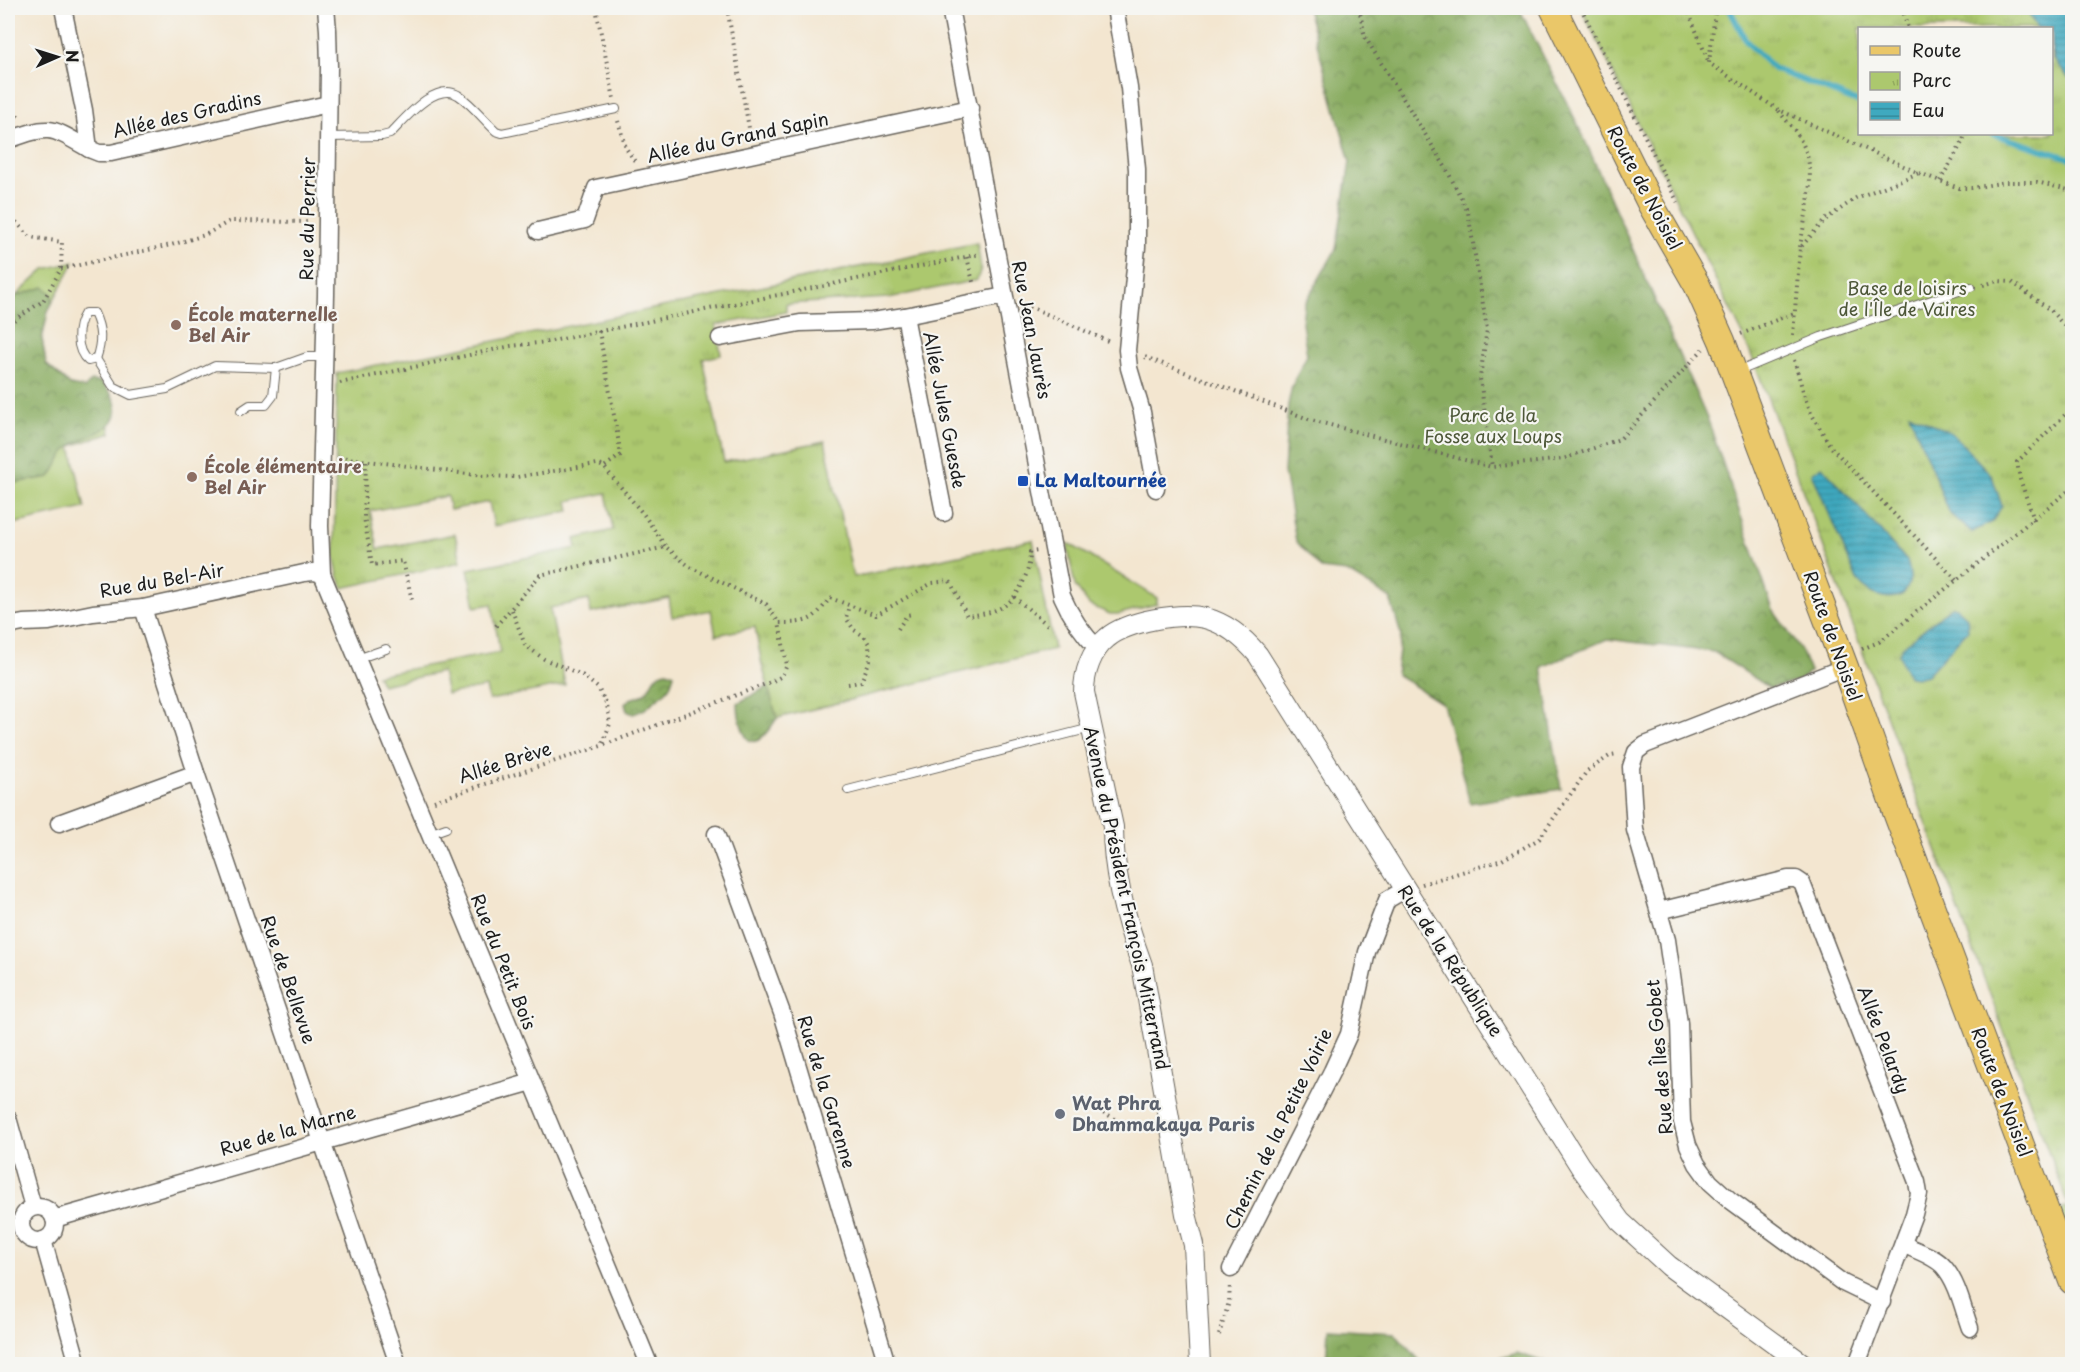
<svg xmlns="http://www.w3.org/2000/svg" width="2080" height="1372" viewBox="0 0 2080 1372" font-family="'Playpen Sans',sans-serif">
	<style>
		.grass { fill: #acc86e; stroke: #647245; stroke-width: 1.5 }
		.forest { fill: url(#forest-crowns); stroke: #52643e; stroke-width: 1.5 }
		.park { fill: url(#park-tufts); stroke: #647245; stroke-width: 1.5; fill-rule: evenodd }
		.water { fill: url(#water-rules); stroke: #2e626e; stroke-width: 1.5 }
		.lines { fill: none; stroke-linecap: round; stroke-linejoin: round }
		.stream { stroke: #3fa9bf; stroke-width: 6 }
		.service-casing { stroke: #67635b; stroke-width: 10 }
		.minor-casing { stroke: #67635b; stroke-width: 19 }
		.tertiary-casing { stroke: #67635b; stroke-width: 22 }
		.primary-casing { stroke: #67635b; stroke-width: 28 }
		.path { stroke: #67635b; stroke-width: 4; stroke-dasharray: 1.5 4.5; stroke-linecap: butt }
		.service { stroke: #fff; stroke-width: 8 }
		.minor { stroke: #fff; stroke-width: 16 }
		.tertiary { stroke: #fff; stroke-width: 20 }
		.primary { stroke: #eac769; stroke-width: 26 }
		.education-dot { fill: #8d6e63; stroke: #f6f6f2; stroke-width: 2 }
		.transit-dot { fill: #1a4fb4; stroke: #f6f6f2; stroke-width: 2 }
		.worship-dot { fill: #6b7280; stroke: #f6f6f2; stroke-width: 2 }
		.labels { text-anchor: middle; stroke-width: 4.5; stroke-linejoin: round; paint-order: stroke }
		.street-label { font-size: 18px; fill: #1c1c1c; stroke: #f6f6f2 }
		.park-label { font-size: 18px; fill: #4e5839; stroke: #f6f6f2 }
		.education-label { font-size: 18px; font-weight: bold; fill: #785e54; stroke: #f6f6f2; text-anchor: start }
		.transit-label { font-size: 18px; font-weight: bold; fill: #164399; stroke: #f6f6f2; text-anchor: start }
		.worship-label { font-size: 18px; font-weight: bold; fill: #5b616d; stroke: #f6f6f2; text-anchor: start }
	</style>
	<defs>
		<pattern id="forest-crowns" width="20" height="18" patternUnits="userSpaceOnUse" patternTransform="scale(1.5)"><rect width="20" height="18" fill="#89ac61"/><path d="M2 6a3 3 0 1 1 6 0M12 15a3 3 0 1 1 6 0" fill="none" stroke="#6f8b4f"/></pattern>
		<pattern id="park-tufts" width="24" height="20" patternUnits="userSpaceOnUse" patternTransform="scale(1.5)"><rect width="24" height="20" fill="#acc86e"/><path d="M3 7l-1-3M5 7V3M7 7l1-3M15 17l-1-3M17 17v-4M19 17l1-3" fill="none" stroke="#93ab5f"/></pattern>
		<pattern id="water-rules" width="6" height="5" patternUnits="userSpaceOnUse" patternTransform="scale(1.5)"><rect width="6" height="5" fill="#3fa9bf"/><path d="M0 2.5h6" fill="none" stroke="#34899a"/></pattern>
	</defs>
	<rect width="100%" height="100%" fill="#f6f6f2"/>
	<filter id="ink" filterUnits="userSpaceOnUse"><feTurbulence type="fractalNoise" baseFrequency=".0167" numOctaves="2"/><feDisplacementMap in="SourceGraphic" scale="12" xChannelSelector="R" yChannelSelector="G"/><feConvolveMatrix kernelMatrix="1 2 1 2 8 2 1 2 1" color-interpolation-filters="sRGB"/></filter>
	<filter id="wash" filterUnits="userSpaceOnUse"><feTurbulence type="fractalNoise" baseFrequency=".008" numOctaves="4" result="noise"/><feDisplacementMap in="SourceGraphic" scale="24" xChannelSelector="R" yChannelSelector="G"/><feGaussianBlur stdDeviation="1.35" result="paint"/><feColorMatrix in="noise" values="0 0 0 0 0 0 0 0 0 0 0 0 0 0 0 0 0 1.4 0 .05"/><feComposite in="paint" operator="in"/></filter>
	<g filter="url(#wash)">
		<rect width="100%" height="100%" fill="#f3e6d0"/>
		<g class="grass">
			<path d="M74,262L48,311L42,339L46,364L70,385L105,406L111,433L71,446L85,508L8,525V303L45,269Z"/>
			<path d="M1067,544H1070L1157,598V604L1119,614H1110L1089,605L1075,586Z"/>
			<path d="M2065,1207L2072,1226V1253L2059,1211Z"/>
		</g>
		<g class="forest">
			<path d="M1307,8H1519L1580,129L1709,423L1773,610L1801,650L1810,672L1796,682L1770,688L1714,652L1607,639L1542,667L1561,789L1470,803L1443,704L1396,674L1401,635L1390,598L1347,572L1321,569L1296,541L1284,472L1288,405L1292,386L1307,355L1302,323L1304,305L1336,249L1350,162Z"/>
			<path d="M44,287L52,294V303L48,311L42,339L46,364L70,385L85,388L91,381L101,382C107,388 114,396 116,405C121,431 87,434 71,446C62,453 57,467 50,477L8,484V303L16,296Z"/>
			<path d="M667,671L674,674C669,691 668,690 654,701C647,708 644,711 633,714L627,711L625,704C631,696 634,699 642,695C654,689 649,674 667,671Z"/>
			<path d="M777,684L857,698L777,718C768,732 751,758 742,727C739,719 738,712 738,703L765,688Z"/>
			<path d="M1328,1329L1395,1333L1423,1364H1326Z"/>
			<path d="M1517,1353L1550,1364H1482Z"/>
		</g>
		<g class="park">
			<path d="M1581,8H2072V1215C1966,931 1862,647 1755,364L1742,333ZM1860,28H2052V134H1860Z"/>
			<path d="M977,243L981,268L977,280L888,298L786,304V312L716,325L721,355L703,359L724,462L825,441L853,577L1033,540L1054,649L777,718L762,665L755,627L716,635L711,610L672,617L669,598L591,613L589,600L550,608L565,685L489,700L486,687L447,694L442,672L382,685L377,675L500,652L492,604L475,607L468,569L577,548L575,539L613,530L606,493L568,501L570,511L494,526L489,502L450,510L447,496L370,511L378,549L455,534L461,562L343,588L338,575L334,555L337,373Z"/>
		</g>
		<g class="water">
			<path d="M2025,8H2072V81C2051,60 2052,58 2052,28H2037Z"/>
			<path d="M1909,413L1952,433L1992,476L2002,506L1992,522L1972,532L1950,514Z"/>
			<path d="M1822,466L1907,561C1911,573 1912,584 1903,594C1886,603 1868,594 1857,580L1812,473Z"/>
			<path d="M1951,607H1956L1967,617L1968,630L1927,675L1916,678L1910,677L1903,666L1899,654L1902,647Z"/>
		</g>
		<g class="lines">
			<g class="stream">
				<path d="M1729,8L1746,41L1774,69L1860,103"/>
				<path d="M1992,134L2072,159"/>
			</g>
		</g>
	</g>
	<g filter="url(#ink)">
		<g class="lines">
			<defs>
				<g id="service">
					<path d="M328,137L382,136L390,134C405,119 435,81 458,95C472,104 484,120 496,131L502,133L616,109"/>
					<path d="M85,313H94C102,330 102,342 96,359L88,361C75,350 76,327 85,313Z"/>
					<path d="M96,359L113,386L131,395L167,389L215,366L276,368L307,357H323"/>
					<path d="M1737,372L1821,337L1971,287"/>
					<path d="M241,411L250,405H266L273,396L276,368"/>
					<path d="M357,659L386,649"/>
					<path d="M848,790L1091,728"/>
					<path d="M429,834L446,828"/>
				</g>
				<g id="minor">
					<path d="M63,8L84,110L89,149L99,153H111L328,104"/>
					<path d="M326,8L328,30L329,67L326,295L320,526L322,574L649,1364"/>
					<path d="M950,8L1062,596C1071,617 1082,633 1098,649"/>
					<path d="M1115,8L1129,88L1137,169V247L1127,350L1129,368L1142,412L1156,489"/>
					<path d="M8,140C51,125 49,126 89,149"/>
					<path d="M538,231L585,220L596,188L970,108"/>
					<path d="M905,316L944,513"/>
					<path d="M720,338L800,323L872,321L905,316L1004,296"/>
					<path d="M143,608L196,773L398,1364"/>
					<path d="M8,626L23,623L49,622L93,613L143,608L304,573L314,572L322,574"/>
					<path d="M1845,667L1645,745L1636,752L1631,767L1635,830L1667,940L1679,1023L1682,1122L1688,1145L1697,1164L1710,1182L1730,1200L1843,1283L1882,1302"/>
					<path d="M59,823L196,773"/>
					<path d="M716,834L782,1013L887,1364"/>
					<path d="M1659,911L1788,879H1796L1802,883L1917,1182L1919,1194L1914,1214L1857,1364"/>
					<path d="M8,1118L33,1207"/>
					<circle cx="38" cy="1224" r="17"/>
					<path d="M54,1219L532,1082"/>
					<path d="M43,1240L78,1364"/>
					<path d="M1903,1244C1916,1251 1935,1256 1944,1267C1958,1283 1963,1309 1970,1328"/>
					<path d="M1231,1269L1332,1071L1349,1034L1367,952L1387,900L1404,890"/>
				</g>
				<path id="tertiary" d="M1200,1364L1194,1245L1186,1214L1142,965C1126,922 1113,874 1113,827L1084,692C1084,673 1091,651 1107,638C1127,621 1180,612 1205,618C1228,624 1244,638 1258,655L1580,1166L1620,1221L1669,1266L1803,1364"/>
				<path id="primary" d="M1553,8L1651,205L1697,285L1722,341L1845,667L1896,812L2072,1281"/>
			</defs>
			<use href="#service" class="service-casing"/>
			<use href="#minor" class="minor-casing"/>
			<use href="#tertiary" class="tertiary-casing"/>
			<use href="#primary" class="primary-casing"/>
			<g class="path">
				<path d="M596,8L614,99"/>
				<path d="M727,8L751,139"/>
				<path d="M1359,8L1365,37L1446,168L1468,212L1487,329L1480,378L1492,467"/>
				<path d="M1581,8L1678,203"/>
				<path d="M1687,8L1709,63"/>
				<path d="M1713,8L1715,12L1709,63L1777,109L1919,173L1959,188H1972L2006,182H2037L2072,191"/>
				<path d="M1902,8L1908,28"/>
				<path d="M8,108L21,118"/>
				<path d="M1779,111C1786,121 1796,130 1801,141C1819,172 1805,214 1800,247"/>
				<path d="M618,121L626,148L636,163"/>
				<path d="M1940,181L1963,141L1965,134"/>
				<path d="M8,213L30,237L62,242L61,269L43,301L8,324"/>
				<path d="M967,257L974,286"/>
				<path d="M61,269L171,245L205,235L230,221L310,222"/>
				<path d="M1983,285L1997,281L2012,282L2050,310L2072,334"/>
				<path d="M1024,304L1110,342"/>
				<path d="M599,331L621,455L604,467"/>
				<path d="M1741,334L1794,313"/>
				<path d="M1793,335L1800,248L1825,220L1856,198L1919,173"/>
				<path d="M1145,357L1311,420L1492,467L1563,459L1620,439L1703,349"/>
				<path d="M1794,360L1803,391L1811,413L1831,447L1957,581"/>
				<path d="M340,383L511,346L547,342L980,254"/>
				<path d="M339,457L483,476L517,477L597,464L604,467L644,515L666,547"/>
				<path d="M366,461L364,517L372,565L403,561L412,600"/>
				<path d="M2034,520L2020,479L2017,462L2072,408"/>
				<path d="M1014,597L1050,627"/>
				<path d="M512,610L525,645L544,659L582,675L598,688L607,705L610,724L602,745"/>
				<path d="M496,626L540,575L666,547L690,567L766,604L779,623C809,623 813,621 830,598L876,615L932,583L950,581L967,616C995,613 1012,608 1024,580C1028,570 1030,563 1030,552L1038,551"/>
				<path d="M898,629L907,615L913,614"/>
				<path d="M1862,649L1879,642L2072,488"/>
				<path d="M848,684L861,682L870,660L869,644L864,636L854,630L846,618L849,605"/>
				<path d="M434,801L601,746L771,682L782,676L787,665L779,623"/>
				<path d="M1422,884L1502,860L1539,839L1587,771L1611,755L1617,754"/>
				<path d="M1074,1109C1093,1107 1099,1109 1115,1119"/>
				<path d="M1219,1335L1229,1302L1230,1284"/>
			</g>
			<use href="#service" class="service"/>
			<use href="#minor" class="minor"/>
			<use href="#tertiary" class="tertiary"/>
			<use href="#primary" class="primary"/>
		</g>
	</g>
	<g class="education-dot">
		<circle cx="176" cy="325" r="6"/>
		<circle cx="192" cy="477" r="6"/>
	</g>
	<rect class="transit-dot" x="1017" y="475" width="12" height="12" rx="3"/>
	<circle class="worship-dot" cx="1060" cy="1114" r="6"/>
	<g class="labels">
		<g class="street-label">
			<text transform="translate(187 115) rotate(-13)" y="6">Allée des Gradins</text>
			<text transform="translate(738 138) rotate(-12)" y="6">Allée du Grand Sapin</text>
			<text transform="translate(1644 188) rotate(62)" y="6">Route de Noisiel</text>
			<text transform="translate(308 219) rotate(-89)" y="6">Rue du Perrier</text>
			<text transform="translate(1031 330) rotate(79)" y="6">Rue Jean Jaurès</text>
			<text transform="translate(944 410) rotate(79)" y="6">Allée Jules Guesde</text>
			<text transform="translate(162 581) rotate(-10)" y="6">Rue du Bel-Air</text>
			<text transform="translate(1832 636) rotate(70)" y="6">Route de Noisiel</text>
			<text transform="translate(505 763) rotate(-18)" y="6">Allée Brève</text>
			<text transform="translate(1126 898) rotate(78)" y="6">Avenue du Président François Mitterrand</text>
			<text transform="translate(1450 961) rotate(57)" y="6">Rue de la République</text>
			<text transform="translate(503 962) rotate(68)" y="6">Rue du Petit Bois</text>
			<text transform="translate(288 980) rotate(71)" y="6">Rue de Bellevue</text>
			<text transform="translate(1883 1040) rotate(69)" y="6">Allée Pelardy</text>
			<text transform="translate(1660 1057) rotate(-95)" y="6">Rue des Îles Gobet</text>
			<text transform="translate(826 1092) rotate(73)" y="6">Rue de la Garenne</text>
			<text transform="translate(2001 1092) rotate(69)" y="6">Route de Noisiel</text>
			<text transform="translate(1279 1129) rotate(-64)" y="6">Chemin de la Petite Voirie</text>
			<text transform="translate(288 1131) rotate(-16)" y="6">Rue de la Marne</text>
		</g>
		<g class="park-label">
			<text x="1907" y="295">Base de loisirs<tspan x="1907" dy="21">de l'Île de Vaires</tspan></text>
			<text x="1493" y="422">Parc de la<tspan x="1493" dy="21">Fosse aux Loups</tspan></text>
		</g>
		<g class="education-label">
			<text x="188" y="321">École maternelle<tspan x="188" dy="21">Bel Air</tspan></text>
			<text x="204" y="473">École élémentaire<tspan x="204" dy="21">Bel Air</tspan></text>
		</g>
		<g class="transit-label">
			<text x="1035" y="487">La Maltournée</text>
		</g>
		<g class="worship-label">
			<text x="1072" y="1110">Wat Phra<tspan x="1072" dy="21">Dhammakaya Paris</tspan></text>
		</g>
	</g>
	<rect width="2080" height="1372" fill="none" stroke="#f6f6f2" stroke-width="30"/>
	<rect x="1858" y="27" width="195" height="108" fill="#f6f6f2" stroke="#9f9f9c" stroke-width="1.5"/>
	<rect x="1870" y="46" width="30" height="9" fill="#eac769" stroke="#9f9f9c" stroke-width="1.5"/>
	<text x="1912" y="57" font-size="18" fill="#1c1c1c">Route</text>
	<rect x="1870" y="72" width="30" height="18" fill="url(#park-tufts)" stroke="#9f9f9c" stroke-width="1.5"/>
	<text x="1912" y="87" font-size="18" fill="#1c1c1c">Parc</text>
	<rect x="1870" y="102" width="30" height="18" fill="url(#water-rules)" stroke="#9f9f9c" stroke-width="1.5"/>
	<text x="1912" y="117" font-size="18" fill="#1c1c1c">Eau</text>
	<g transform="translate(57 57) rotate(87)" stroke="#f6f6f2" stroke-width="4.5" paint-order="stroke">
	<path d="M0-4.5L10 22L0 15L-10 22Z" fill="#1c1c1c"/>
	<text y="-9" font-size="16" font-weight="bold" text-anchor="middle" fill="#1c1c1c">N</text>
	</g>
</svg>
